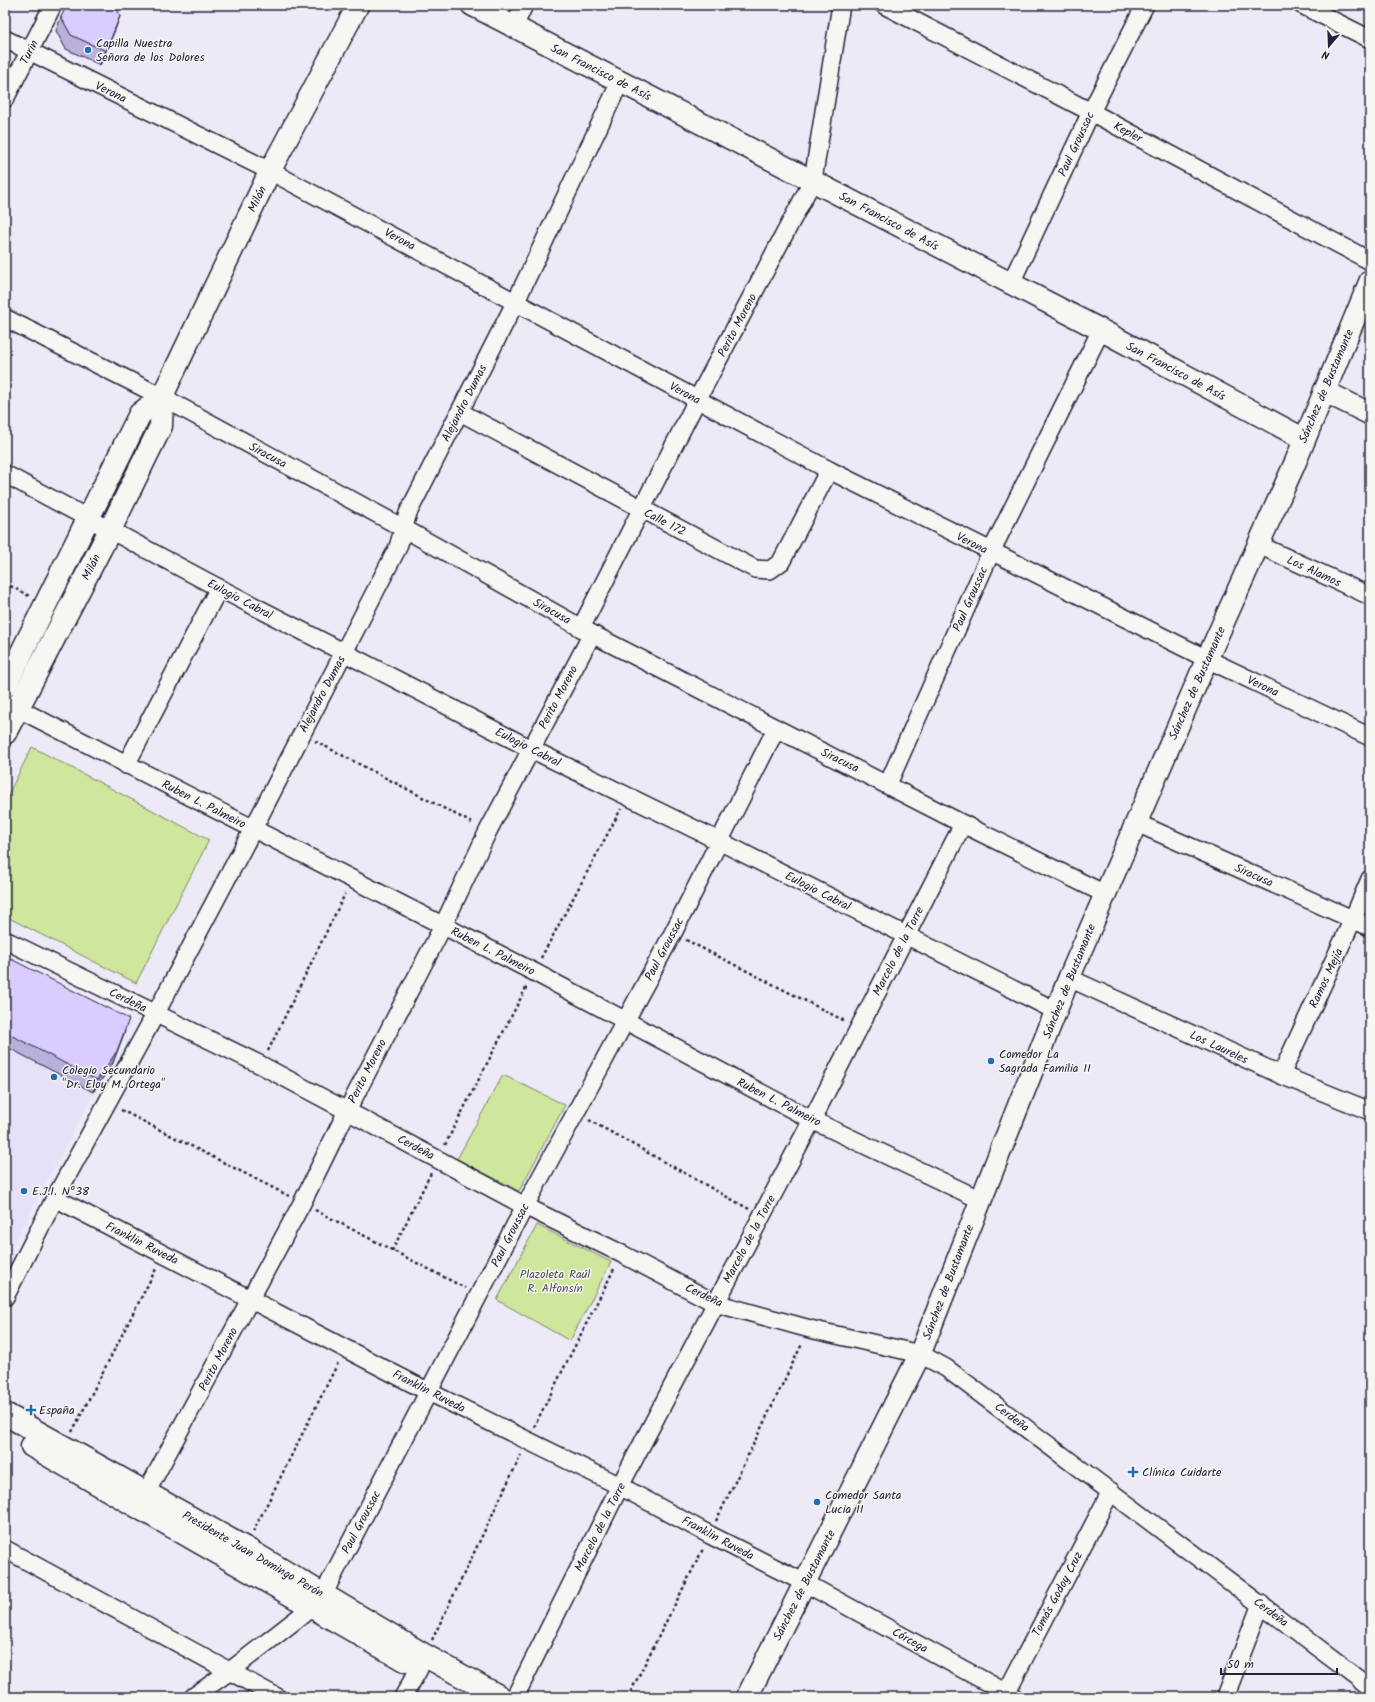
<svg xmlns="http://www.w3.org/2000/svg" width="1375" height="1702" viewBox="0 0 1375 1702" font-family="Kalam,sans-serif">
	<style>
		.built { fill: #e7e0f9 }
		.green { fill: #cee79c; stroke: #78846c }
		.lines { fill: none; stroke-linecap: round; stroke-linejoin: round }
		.minor-casing { stroke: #22223b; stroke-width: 20 }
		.tertiary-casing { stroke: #22223b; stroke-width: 24 }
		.secondary-casing { stroke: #22223b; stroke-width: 25 }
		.path { stroke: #22223b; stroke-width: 2.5; stroke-dasharray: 3 3; stroke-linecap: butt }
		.minor { stroke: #f6f6f2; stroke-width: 17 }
		.tertiary { stroke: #f6f6f2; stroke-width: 21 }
		.secondary { stroke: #f6f6f2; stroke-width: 22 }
		.wall { fill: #bbafdb; stroke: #22223b }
		.shaded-wall { fill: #988fb2; stroke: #22223b }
		.building { fill: #d9ccff; stroke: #22223b }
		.poi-dot { fill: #1f6fb2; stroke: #f6f6f2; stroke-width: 1.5 }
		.labels { text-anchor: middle; stroke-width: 3; stroke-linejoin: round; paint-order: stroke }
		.poi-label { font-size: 12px; fill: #22223b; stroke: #f6f6f2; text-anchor: start }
		.street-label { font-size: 12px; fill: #22223b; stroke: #f6f6f2 }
		.park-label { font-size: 12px; fill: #4d5353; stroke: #f6f6f2 }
	</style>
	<rect width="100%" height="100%" fill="#ede9f6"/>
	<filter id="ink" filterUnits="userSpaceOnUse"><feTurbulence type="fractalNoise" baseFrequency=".025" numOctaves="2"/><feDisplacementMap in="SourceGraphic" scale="8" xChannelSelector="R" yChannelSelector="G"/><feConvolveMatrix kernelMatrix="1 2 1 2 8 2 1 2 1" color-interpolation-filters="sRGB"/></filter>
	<g filter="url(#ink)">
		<path class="built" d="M5,958L132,1022L5,1259Z"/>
		<g class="green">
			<path d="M32,747L209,840L136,983L5,916V801Z"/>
			<path d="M503,1075L565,1105L519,1191L457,1159Z"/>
			<path d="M537,1225L611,1262L570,1341L497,1300Z"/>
		</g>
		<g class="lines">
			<defs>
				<g id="minor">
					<path d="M884,5L1091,112L1370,261"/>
					<path d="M1302,5L1370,39"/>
					<path d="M514,27L524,5"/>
					<path d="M5,39L270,171L829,470L1207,659L1370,737"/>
					<path d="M5,99L53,5"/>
					<path d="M1010,285L1091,112L1145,5"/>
					<path d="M5,318L162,397L403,528L592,634L963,824L1105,894"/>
					<path d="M460,412L755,569L770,570L781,562L829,470"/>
					<path d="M5,474L219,588L531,749L719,841L1056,1011"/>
					<path d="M1259,545L1370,596"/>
					<path d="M581,628L697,400L813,180L841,5"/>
					<path d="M5,702L534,972L812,1120L981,1200"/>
					<path d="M126,765L219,588"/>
					<path d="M888,784L991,552L1101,330"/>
					<path d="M1137,823L1370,927"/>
					<path d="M5,940L261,1065L525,1206L622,1254L715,1303L810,1329L920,1354L946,1368L1370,1687"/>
					<path d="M1069,978L1281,1075L1370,1111"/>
					<path d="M1281,1075L1353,919L1370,879"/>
					<path d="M55,1198L429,1392L620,1486L710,1535L805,1583L1014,1697"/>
					<path d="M5,1297L55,1198L156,1013L253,829L398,547L408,513L516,301L620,82"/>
					<path d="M140,1502L146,1493L302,1203L347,1111L443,926L488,831L592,634"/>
					<path d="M5,1549L277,1697"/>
					<path d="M193,1697L230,1671L311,1608L323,1595L525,1206L673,933L776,729"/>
					<path d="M403,1697L419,1669"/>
					<path d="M515,1697L620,1486L812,1120L963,824"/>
					<path d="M1004,1697L1111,1491"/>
					<path d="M1225,1697L1261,1604"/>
				</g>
				<g id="tertiary">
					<path d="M472,5L1101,330L1304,439"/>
					<path d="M1324,391L1370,414"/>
					<path d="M162,397L270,171L358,5"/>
					<path d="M747,1697L920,1354L1069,978L1207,659L1295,463L1370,281"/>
				</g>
				<g id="secondary">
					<path d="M5,686L140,414L162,397"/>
					<path d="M5,733L110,530L161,426L162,397"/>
					<path d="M5,1414L245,1548L424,1655L500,1697"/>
					<path d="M32,1446L406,1661"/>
				</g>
			</defs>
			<use href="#minor" class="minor-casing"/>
			<use href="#tertiary" class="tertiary-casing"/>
			<use href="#secondary" class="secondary-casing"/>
			<g class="path">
				<path d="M5,583L29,596"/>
				<path d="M315,741L474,824"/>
				<path d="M686,940L845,1021"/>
				<path d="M541,958L621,809"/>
				<path d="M268,1051L345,894"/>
				<path d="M121,1110L289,1196"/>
				<path d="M589,1120L749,1209"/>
				<path d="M445,1145L527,986"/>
				<path d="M315,1210L465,1288"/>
				<path d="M392,1251L431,1173"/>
				<path d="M534,1427L615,1267"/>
				<path d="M72,1432L157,1267"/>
				<path d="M716,1521L802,1344"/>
				<path d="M253,1532L338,1363"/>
				<path d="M432,1640L521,1455"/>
				<path d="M628,1697L703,1549"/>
			</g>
			<use href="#minor" class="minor"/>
			<use href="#tertiary" class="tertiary"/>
			<use href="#secondary" class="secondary"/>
		</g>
		<g class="wall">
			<path d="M120,16L100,65L66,49L56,31L61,17Z"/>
			<path d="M5,956L113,1063L93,1092L5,1046Z"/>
		</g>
		<g class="shaded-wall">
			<path d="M120,16L115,30L100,65L106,51Z"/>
			<path d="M125,1031L113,1063L93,1092L97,1080Z"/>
		</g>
		<g class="building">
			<path d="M67,5H116L120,16L106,51L71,35L61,17Z"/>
			<path d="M5,956L129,1019L117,1051L97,1080L5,1032Z"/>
			<path d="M5,1128L9,1130L5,1139Z"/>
		</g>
	</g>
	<g class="poi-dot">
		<circle cx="88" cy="50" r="4"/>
		<circle cx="991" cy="1061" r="4"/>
		<circle cx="54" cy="1077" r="4"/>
		<circle cx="24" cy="1191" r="4"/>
		<path d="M29 1404h4v4h4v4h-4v4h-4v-4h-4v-4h4z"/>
		<path d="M1131 1466h4v4h4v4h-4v4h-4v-4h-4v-4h4z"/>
		<circle cx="817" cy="1502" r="4"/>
	</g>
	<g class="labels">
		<g class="poi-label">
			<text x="96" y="47">Capilla Nuestra<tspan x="96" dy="14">Señora de los Dolores</tspan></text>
			<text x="999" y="1058">Comedor La<tspan x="999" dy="14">Sagrada Familia II</tspan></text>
			<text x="62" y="1074">Colegio Secundario<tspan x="62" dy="14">"Dr. Eloy M. Ortega"</tspan></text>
			<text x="32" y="1195">E.J.I. Nº38</text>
			<text x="39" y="1414">España</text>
			<text x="1142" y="1476">Clínica Cuidarte</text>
			<text x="825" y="1499">Comedor Santa<tspan x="825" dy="14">Lucia II</tspan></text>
		</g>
		<g class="street-label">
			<text transform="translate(29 52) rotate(-63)" y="4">Turin</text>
			<text transform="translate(601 72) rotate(27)" y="4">San Francisco de Asís</text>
			<text transform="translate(111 92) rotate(26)" y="4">Verona</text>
			<text transform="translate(1128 132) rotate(28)" y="4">Kepler</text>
			<text transform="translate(1076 144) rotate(-65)" y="4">Paul Groussac</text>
			<text transform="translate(257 199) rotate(-64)" y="4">Milán</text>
			<text transform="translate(889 221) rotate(28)" y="4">San Francisco de Asís</text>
			<text transform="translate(400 239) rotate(28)" y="4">Verona</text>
			<text transform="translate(737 325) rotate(-62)" y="4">Perito Moreno</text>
			<text transform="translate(1176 371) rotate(28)" y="4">San Francisco de Asís</text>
			<text transform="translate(1326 386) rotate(-67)" y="4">Sánchez de Bustamante</text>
			<text transform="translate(685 393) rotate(29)" y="4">Verona</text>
			<text transform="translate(464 403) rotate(-63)" y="4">Alejandro Dumas</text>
			<text transform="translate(268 455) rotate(28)" y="4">Siracusa</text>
			<text transform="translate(665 522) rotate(27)" y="4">Calle 172</text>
			<text transform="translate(972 543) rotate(27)" y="4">Verona</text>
			<text transform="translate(91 567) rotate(-63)" y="4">Milán</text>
			<text transform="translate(1314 571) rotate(25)" y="4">Los Alamos</text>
			<text transform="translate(240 599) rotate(28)" y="4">Eulogio Cabral</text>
			<text transform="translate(970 599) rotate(-66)" y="4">Paul Groussac</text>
			<text transform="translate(552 611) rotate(29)" y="4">Siracusa</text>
			<text transform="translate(1197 683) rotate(-66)" y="4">Sánchez de Bustamante</text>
			<text transform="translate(1263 686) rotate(25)" y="4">Verona</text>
			<text transform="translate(322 694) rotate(-62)" y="4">Alejandro Dumas</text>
			<text transform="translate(558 697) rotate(-62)" y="4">Perito Moreno</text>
			<text transform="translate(528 747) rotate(27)" y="4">Eulogio Cabral</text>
			<text transform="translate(840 760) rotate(26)" y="4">Siracusa</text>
			<text transform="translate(204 804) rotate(27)" y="4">Ruben L. Palmeiro</text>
			<text transform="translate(1254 875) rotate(24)" y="4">Siracusa</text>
			<text transform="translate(818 891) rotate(27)" y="4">Eulogio Cabral</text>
			<text transform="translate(664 949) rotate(-62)" y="4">Paul Groussac</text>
			<text transform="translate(493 951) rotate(27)" y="4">Ruben L. Palmeiro</text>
			<text transform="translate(898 951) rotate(-63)" y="4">Marcelo de la Torre</text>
			<text transform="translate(1326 978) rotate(-65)" y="4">Ramos Mejía</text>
			<text transform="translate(1069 981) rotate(-68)" y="4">Sánchez de Bustamante</text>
			<text transform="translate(128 1000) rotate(26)" y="4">Cerdeña</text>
			<text transform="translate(1219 1047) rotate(25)" y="4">Los Laureles</text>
			<text transform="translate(367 1071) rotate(-63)" y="4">Perito Moreno</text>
			<text transform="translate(779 1102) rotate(27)" y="4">Ruben L. Palmeiro</text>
			<text transform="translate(416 1147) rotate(28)" y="4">Cerdeña</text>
			<text transform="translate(510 1235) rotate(-63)" y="4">Paul Groussac</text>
			<text transform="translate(749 1239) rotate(-62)" y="4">Marcelo de la Torre</text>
			<text transform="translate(142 1243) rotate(27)" y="4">Franklin Ruveda</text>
			<text transform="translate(948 1282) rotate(-69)" y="4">Sánchez de Bustamante</text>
			<text transform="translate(704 1295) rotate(25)" y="4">Cerdeña</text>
			<text transform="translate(218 1359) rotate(-62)" y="4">Perito Moreno</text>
			<text transform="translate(429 1391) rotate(27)" y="4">Franklin Ruveda</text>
			<text transform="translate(1012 1417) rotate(37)" y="4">Cerdeña</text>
			<text transform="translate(361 1522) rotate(-62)" y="4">Paul Groussac</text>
			<text transform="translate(600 1527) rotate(-63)" y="4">Marcelo de la Torre</text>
			<text transform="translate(718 1538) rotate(28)" y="4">Franklin Ruveda</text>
			<text transform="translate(253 1554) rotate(30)" y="4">Presidente Juan Domingo Perón</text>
			<text transform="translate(804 1585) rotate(-63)" y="4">Sánchez de Bustamante</text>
			<text transform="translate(1057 1594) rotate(-62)" y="4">Tomás Godoy Cruz</text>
			<text transform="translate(1271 1612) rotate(37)" y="4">Cerdeña</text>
			<text transform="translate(910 1640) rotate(29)" y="4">Córcega</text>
		</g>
		<g class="park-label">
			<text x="555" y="1278">Plazoleta Raúl<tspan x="555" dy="14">R. Alfonsín</tspan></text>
		</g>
	</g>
	<rect width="1375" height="1702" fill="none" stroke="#f6f6f2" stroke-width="20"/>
	<rect x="10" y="10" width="1355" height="1682" fill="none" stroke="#22223b" stroke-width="1.5" filter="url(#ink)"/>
	<g transform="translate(1329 46) rotate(199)" stroke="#f6f6f2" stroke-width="3" paint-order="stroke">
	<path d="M0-3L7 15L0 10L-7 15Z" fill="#22223b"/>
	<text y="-6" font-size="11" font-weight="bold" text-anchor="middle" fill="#22223b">N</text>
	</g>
	<path d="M1221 1668v6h116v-6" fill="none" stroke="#22223b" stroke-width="2"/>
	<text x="1227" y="1668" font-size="12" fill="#22223b" stroke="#f6f6f2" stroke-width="3" paint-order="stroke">50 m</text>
</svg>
